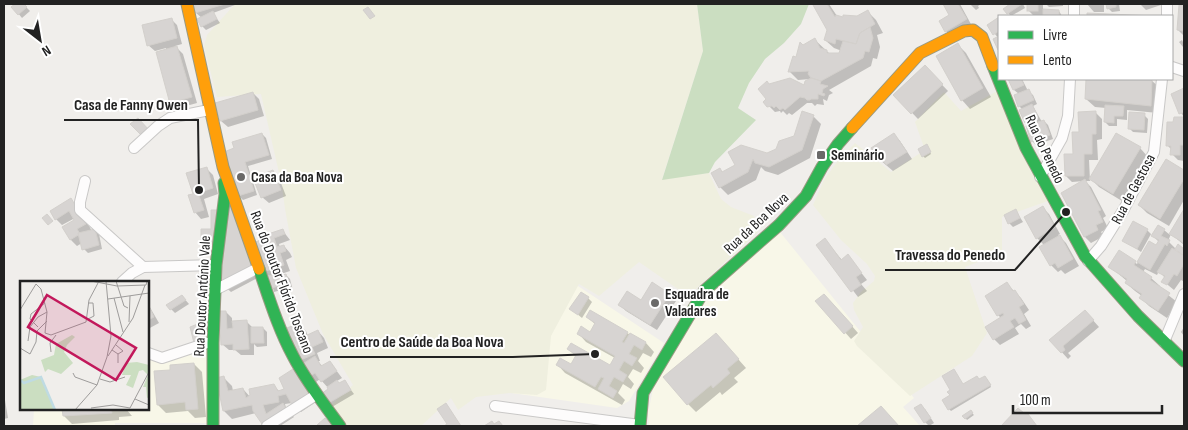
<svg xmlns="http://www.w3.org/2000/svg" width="1188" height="430" viewBox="0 0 1188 430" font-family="'Sofia Sans Condensed',sans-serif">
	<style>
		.education { fill: #f8f7e8 }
		.farmland { fill: #efefdf }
		.forest { fill: #cbdec1 }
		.shadow { fill: #0003 }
		.building { fill: #d7d4d2; stroke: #d3d0cc }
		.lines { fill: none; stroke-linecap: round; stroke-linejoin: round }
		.street-casing { stroke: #c9c8c7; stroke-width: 12 }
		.fast-casing { stroke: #999a82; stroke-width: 13 }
		.slow-casing { stroke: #999a82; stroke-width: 13 }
		.street { stroke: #fdfcfc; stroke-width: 10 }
		.fast { stroke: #30b455; stroke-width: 11 }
		.slow { stroke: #ff9f0a; stroke-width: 11 }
		.poi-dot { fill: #6a6968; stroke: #fff; stroke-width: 2 }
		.labels { text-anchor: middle; stroke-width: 4; stroke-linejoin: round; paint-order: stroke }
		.street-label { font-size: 15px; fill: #222; stroke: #fff }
		.poi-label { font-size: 15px; font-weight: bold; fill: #222; stroke: #fff; text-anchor: start }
		.inset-river { fill: none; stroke: #bfdbe3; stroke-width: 2.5 }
		.inset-road { fill: none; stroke: #9e9c9b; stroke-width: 1 }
		.view { fill: #c2185b; fill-opacity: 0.15; stroke: #c2185b; stroke-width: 2.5 }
		.inset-edge { fill: none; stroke: #222; stroke-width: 2.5 }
		.leader { fill: none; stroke: #222; stroke-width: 2 }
		.callout-dot { fill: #222; stroke: #fff; stroke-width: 2 }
		.callout-label { font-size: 16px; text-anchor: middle; font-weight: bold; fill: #222; stroke: #fff; stroke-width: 4; stroke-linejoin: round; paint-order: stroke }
	</style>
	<rect width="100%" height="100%" fill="#f0eeeb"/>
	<g class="education">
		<path d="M780,232L914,398L903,407L920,426H649L648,413L653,389L709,293Z"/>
		<path d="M575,284L664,343L629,401L617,408L505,392Z"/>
		<path d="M205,349L208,350L209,423H115V426H33L34,409H148V358L164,363Z"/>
	</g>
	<g class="farmland">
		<path d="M235,4H697L703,51L662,179L709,173L721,199L731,207L754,216L758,232L688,296L639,262L599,296L579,284L551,336L546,390L537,395L509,393L476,397L458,410L451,398L421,426H348L330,406L353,385L323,334L296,268L285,209L282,186L261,94L217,97L204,46L207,35Z"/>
		<path d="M1001,89L1028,166L1048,201L1002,217V253L965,267L987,333L972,356L910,396L857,346L854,341L863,327L854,310L853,303L861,292L874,281L875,276L867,264L841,240L813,205L824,180L837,162L855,143L891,172L925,150L915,122L944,92L961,111Z"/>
	</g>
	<path class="forest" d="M697,4H809L801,24L784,43L765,59L749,83L738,108L756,120L715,162L709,173L662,180L703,51Z"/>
	<g class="shadow">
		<path d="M16,4H23L30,11L22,18L13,7Z"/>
		<path d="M200,4H234L235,5L213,13L220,23L206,30L202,26V18L196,13L194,6Z"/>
		<path d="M817,4H829L837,16L843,18L858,17L868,12L876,20L883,33L877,35L880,47L877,59L873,58L871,66L829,90L833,93L829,95L827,101L823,99L824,105L817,104L815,106L812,103H807L792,115L789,113L787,115L783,111L781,113L780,111L775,112L765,102L768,99L769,85L804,87L811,79L798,80L790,72L803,46L815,40L830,54H840L842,51L834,48L825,40L828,30L815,5Z"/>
		<path d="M944,4H960L972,26L952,37L946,31L951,16Z"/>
		<path d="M970,4H981L978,6L979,8L976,10Z"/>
		<path d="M1011,4H1023L1025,8L1011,16L1008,13Z"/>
		<path d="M1029,4H1043V10L1059,11L1062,16H1034L1029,11Z"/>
		<path d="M1046,4H1063V6L1049,7Z"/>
		<path d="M1087,4H1104V12H1094Z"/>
		<path d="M1107,4H1119L1120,11L1112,12L1108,8Z"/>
		<path d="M1140,4H1161V5L1146,10Z"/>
		<path d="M1180,6H1184V36L1178,30Z"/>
		<path d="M171,19L177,25L182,44L175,46L183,54L197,103L168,111L162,105L171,101L166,48L155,51L148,45Z"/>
		<path d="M999,19V49L995,40L998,38L989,26Z"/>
		<path d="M1182,40L1184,44L1183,47L1179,42Z"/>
		<path d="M958,45L966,53L991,97L970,109L962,100Z"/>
		<path d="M925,67L948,91L918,119L895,95Z"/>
		<path d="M1009,79H1022L1028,91L1033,95L1037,104L1033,106L1042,122L1044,121L1048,125L1053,139L1036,145L1032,141L1030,126L1026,122L1023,110L1019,106V94L1014,90Z"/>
		<path d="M1087,79L1151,80L1160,88L1158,113L1127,110V120L1117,119V126H1109L1105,122L1106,108L1095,107L1086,99Z"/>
		<path d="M1184,90V117L1181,113L1173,94Z"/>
		<path d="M253,93L259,99L264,116L228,127L221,121Z"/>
		<path d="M1095,112L1102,119V139L1097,140L1098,160H1089L1090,181H1085L1091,187L1106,216L1103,218L1108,228L1101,232L1104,236L1091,243L1085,237L1063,194L1084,181L1072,182L1066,176L1080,134Z"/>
		<path d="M1144,115L1148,119L1147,133L1133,132L1129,128Z"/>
		<path d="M813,116L821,124L810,158L778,175L765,171L761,167L756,180L728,195L720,187V169L723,173L737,165L730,152L768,155L795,137Z"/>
		<path d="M1175,118H1184V161L1178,160L1172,154V150L1167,145L1175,123Z"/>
		<path d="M262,134L266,138L272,159L248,166L257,195L243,200L239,196L236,149Z"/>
		<path d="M894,135L900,141L912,159L893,171L879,159Z"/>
		<path d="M928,148L931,154L925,158L923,156Z"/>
		<path d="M1140,148L1148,157L1122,201L1099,187L1091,179Z"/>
		<path d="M1166,161L1184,171V200L1169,226L1147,213L1139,205Z"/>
		<path d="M207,169L213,175L218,194L204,199L209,217L201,219L195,212V194Z"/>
		<path d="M272,172L279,178L286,196L269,203L262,197Z"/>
		<path d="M71,200L77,206L92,231L95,230L99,234L102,249L88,253L84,249L82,243L77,246L71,240L64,227L76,220L75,218L62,225L56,219Z"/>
		<path d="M1043,208L1049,214L1060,234L1058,235L1066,243L1079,266L1065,274L1061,270L1058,272L1051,265L1041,248L1045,246L1037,238Z"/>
		<path d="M225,210L261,276L231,292L223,285Z"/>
		<path d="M1016,211L1023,222L1013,227L1009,223Z"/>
		<path d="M1184,211V245L1171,234L1168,241L1175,248L1174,251L1183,257L1184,256L1183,281L1181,280L1174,290L1163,281L1165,278L1159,271L1157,275L1145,269L1143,272L1151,278L1160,286L1158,287L1177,302L1167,318L1149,306L1141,298L1142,296L1135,291L1126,283L1127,281L1109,266L1119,251L1137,264L1149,243L1157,247L1159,242L1151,234L1141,252L1124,240L1147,230L1153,236L1164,230L1170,235Z"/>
		<path d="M203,230L219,244L207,245L203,241Z"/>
		<path d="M283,231L290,240L279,244L280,248L284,246L290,253L292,257L286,260L290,271L278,275V277L286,275L290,279L292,287L274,292L270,277L264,272L255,243Z"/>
		<path d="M825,240L842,260L848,256L867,280L861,284L867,291L858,297L818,245Z"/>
		<path d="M201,274L215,285L206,287L202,283Z"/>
		<path d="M653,284L670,295L676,301L657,330L626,311L620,305L642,301Z"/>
		<path d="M1007,284L1021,298L1029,310L1024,314L1031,326L1026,329L1021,324L1015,328L1019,334L1000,345L994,339L1001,318L998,315Z"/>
		<path d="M182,296L189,304L175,313L171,309Z"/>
		<path d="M588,298L592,302L582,318L571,309Z"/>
		<path d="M817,301H830L858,333L851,339Z"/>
		<path d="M148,304L159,323L148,329Z"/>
		<path d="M226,312L232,318V323L247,322L253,328H263L267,332V346L257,347L254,344V355H241L235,350H229L222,344Z"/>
		<path d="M587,317L627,333L646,343L654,352L651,357L643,353L638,361L644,368L641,373L633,369L628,377L634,384L631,389L623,384L618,393L625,400L622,405L565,373L557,364L571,366L576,357L569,349L610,367L615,358L586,342L578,333L591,334L596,325Z"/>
		<path d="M1091,318L1099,327L1068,353L1071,356L1068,359L1051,340Z"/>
		<path d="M299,324L306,331L308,336L318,331L324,338L328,348L317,353L320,361H318L323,367L330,362L342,378L337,381L340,385L348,386L354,394L332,407L328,404L330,390L320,379L316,382L300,360Z"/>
		<path d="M1184,327V336L1181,332Z"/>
		<path d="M716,334L746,368L734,378L738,382L722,395L720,392L696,412L688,404Z"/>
		<path d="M194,364L202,372L206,417L195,418L188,411L166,413L158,405L172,371Z"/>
		<path d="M224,378L232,386L233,391L243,389L252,399L273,385L280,392L316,402L301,412L292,403L285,404L286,408L294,417L280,426H266L256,413L232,419L224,411Z"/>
		<path d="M987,379L991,387L951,411L949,409L963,385Z"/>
		<path d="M4,394L8,418L4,419Z"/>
		<path d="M64,409H133H126L132,416L119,417V420L72,424L64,416Z"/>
		<path d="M925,409L934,423L929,426L925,422Z"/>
		<path d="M971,412L974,415L967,420L964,416Z"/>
	</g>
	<g class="building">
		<path d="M15,4H24L27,7L18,15L11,7Z"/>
		<path d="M198,4H225L195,13L193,6Z"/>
		<path d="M814,4H827L835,17L836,15L843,17V15L857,16L868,10L875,24L860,33L856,44L836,39L835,44L824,40L827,30L813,5Z"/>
		<path d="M943,4H958L967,19L945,32L939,21L949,15Z"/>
		<path d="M1010,4H1022L1007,14L1003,9Z"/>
		<rect x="1027" y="4" width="11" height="7"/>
		<path d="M1106,4H1116V7L1107,9Z"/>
		<path d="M1179,5H1184V31L1177,30Z"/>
		<path d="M368,7L375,16L370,19L363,10Z"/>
		<path d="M1043,9L1059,10V16H1043Z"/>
		<path d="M213,11L217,19L201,27L197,19Z"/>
		<path d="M1087,13L1154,16H1087Z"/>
		<path d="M999,17V31L993,35L987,25Z"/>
		<path d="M172,18L177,38L147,46L142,25Z"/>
		<path d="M870,27L873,38L869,52L865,51L863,58L821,81L811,78L808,74L809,71L788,72L793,56L796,57L800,42L803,45L815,38L820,48L827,50V53H839L843,41L856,44L860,33Z"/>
		<path d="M999,36V50H998L993,39Z"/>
		<path d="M958,43L983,88L961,101L936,56Z"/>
		<path d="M177,46L192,97L161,106L160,103L169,100L156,52Z"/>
		<path d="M925,65L943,84L911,114L893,95Z"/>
		<path d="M790,78L804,85L805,81L811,78L821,81L820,84L828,86L823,89L822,93L825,94L824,96L818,94V99H811L810,100H807L805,98L800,97L785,110L783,108L780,110L776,106L774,108L772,106L767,107L763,102L766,99L758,89L767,81L769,84Z"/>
		<path d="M1008,79H1021L1024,85L1013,90Z"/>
		<path d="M1086,79H1152L1151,106L1085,99Z"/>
		<path d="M1184,88V112L1179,114L1171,94Z"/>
		<path d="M1029,89L1034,100L1018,107L1014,95Z"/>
		<path d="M253,92L258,110L220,121L215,103Z"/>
		<path d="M1032,104L1038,117L1025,123L1019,110Z"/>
		<path d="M1105,105L1124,106L1123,116H1114V123L1104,122Z"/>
		<path d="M802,111L814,115L802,150L769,167L755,163L753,159L748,172L719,188L711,173L720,168L722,172L735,165L728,152L741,145L767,153L776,149L779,141L794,136Z"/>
		<path d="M1096,111V134H1092V154H1084V176H1065L1064,154H1073L1072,132H1079L1078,112Z"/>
		<path d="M1129,112L1145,113L1144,130L1128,129Z"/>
		<path d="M1174,117H1184V145H1180V155H1170L1171,146H1166L1167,122H1173Z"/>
		<path d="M138,118L149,130L142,136L130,124Z"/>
		<path d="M1044,120L1050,135L1031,142L1026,126Z"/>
		<path d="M262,133L269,155L245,162L254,191L238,196L224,152L234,148L232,142Z"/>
		<path d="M894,133L907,152L886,165L881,158L878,160L871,148Z"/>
		<path d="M1116,133L1141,147L1113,194L1089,179Z"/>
		<path d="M927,144L931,152L922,157L918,149Z"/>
		<path d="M1166,159L1184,170V179L1160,219L1138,205Z"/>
		<path d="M207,167L213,188L198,193L204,210L194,213L188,195L193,194L186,173Z"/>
		<path d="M273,170L281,190L261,198L253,178Z"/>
		<path d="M1085,179L1101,210L1098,211L1103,222L1096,225L1098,230L1084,237L1061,193Z"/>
		<path d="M71,198L86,224L77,229L80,234L70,240L62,227L74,220L69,211L55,220L50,211Z"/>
		<path d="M234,206L253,268L222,285L224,209Z"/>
		<path d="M1043,206L1055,227L1036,239L1024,217Z"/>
		<path d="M1016,209L1020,218L1008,224L1004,215Z"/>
		<path d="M1184,209V243L1169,234Z"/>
		<path d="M211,210H218L216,241H201V229H211Z"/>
		<path d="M47,214L53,221L48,225L42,218Z"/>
		<path d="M1133,221L1148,229L1137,249L1122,241Z"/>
		<path d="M1158,225L1165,229L1161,236L1170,240L1167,246L1165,244L1150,270L1137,262L1149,241L1156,245L1159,240L1151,236Z"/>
		<path d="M95,229L99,245L82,250L78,233Z"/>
		<path d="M283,229L285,234L274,238L277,247L284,245L286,251L280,253L284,265L263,272L253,243L266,238L265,235Z"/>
		<path d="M1060,235L1073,259L1058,268L1055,263L1050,266L1039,247Z"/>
		<path d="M825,238L841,260L848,254L862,273L856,277L861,285L851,292L816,245Z"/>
		<path d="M1178,244L1184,249L1183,255L1175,249Z"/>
		<path d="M1172,248L1184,256V264L1177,276L1174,274L1167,285L1161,282L1165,276L1157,272Z"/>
		<path d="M1119,250L1136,261L1134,265L1152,277L1150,280L1170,293L1158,311L1139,298L1142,294L1125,283L1127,279L1108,267Z"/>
		<path d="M210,271L212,282L201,283L199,273Z"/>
		<path d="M286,274L289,283L268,289L265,277L272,275L273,278Z"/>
		<path d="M652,282L670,294L650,325L618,305L627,291L641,300Z"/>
		<path d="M1007,282L1013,291L1015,290L1024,304L1019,307L1026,320L1019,324L1015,318L1010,321L1014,327L993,340L985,327L1004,315L1003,313L997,316L985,296Z"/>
		<path d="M581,292L589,297L578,315L569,309Z"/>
		<path d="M824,294L853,326L844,334L815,301Z"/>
		<path d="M182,295L186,300L170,310L166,305Z"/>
		<path d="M148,304L154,317L148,320Z"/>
		<path d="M590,310L628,332L622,342L624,343L630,333L646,342L642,350L634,345L629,354L637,358L632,366L624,361L619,370L627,375L623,382L614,377L609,386L617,391L613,398L598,389L604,378L601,377L595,387L556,365L560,358L571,364L576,355L567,349L571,343L610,365L615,356L577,334L581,326L590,332L595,323L586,317Z"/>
		<path d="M1085,310L1094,320L1063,346L1065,350L1061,353L1049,340Z"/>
		<path d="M219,311H226L227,329L233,328L232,321L247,320L249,349L233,350V344L221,345Z"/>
		<path d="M208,320L213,338L194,343L190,327Z"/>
		<path d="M300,323L305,336L318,330L323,342L312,347L315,354L298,361L284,329Z"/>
		<path d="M251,327H263L264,343H251Z"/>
		<path d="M716,333L739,359L727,369L730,373L713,388L711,385L687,405L663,377Z"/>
		<path d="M315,356L321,366L330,361L337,371L321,382L315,373L309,377L301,365Z"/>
		<path d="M194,363L198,409L186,410L185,402L157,405L154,371L170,370V365Z"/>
		<path d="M293,369L309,394L292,405L286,394L278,396L279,402L263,405L266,414L283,403L286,409L262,424L253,411L252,405L223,411L216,378L224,376L228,391L243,388L246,398L250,395L249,389L274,384L278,391L284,389L279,378Z"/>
		<path d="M954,369L963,384L977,376L979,379L985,376L991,385L948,410L942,400L950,395L947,392L950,390L942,376Z"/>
		<path d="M337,380L339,383L345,380L351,390L327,404L321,394L328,389L327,387Z"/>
		<path d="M446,403L461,426H444L447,424L437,409Z"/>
		<path d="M921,404L931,418L924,423L914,408Z"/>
		<path d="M881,406L899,426H857Z"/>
		<path d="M1018,408L1025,414H1028L1037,426H1001Z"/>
		<path d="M62,409H122H111L112,413L63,416Z"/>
		<path d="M971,410L973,413L965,419L962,416Z"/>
		<path d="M325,418L333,426L317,425Z"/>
		<path d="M492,421L494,424L499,421L503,426H484Z"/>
	</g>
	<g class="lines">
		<defs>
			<g id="street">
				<path d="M1074,16V4"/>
				<path d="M1167,16V4"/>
				<path d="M1172,67L1184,71"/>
				<path d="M134,148L158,126L170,118L209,110"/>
				<path d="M1040,177L1062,138L1068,116L1070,79"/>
				<path d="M85,181L80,202V210L143,267L216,265"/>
				<path d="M1088,261L1101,246L1124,209L1154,152L1162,79"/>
				<path d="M122,282L132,273L143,267"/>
				<path d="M215,290L258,268"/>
				<path d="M1164,342L1184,294"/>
				<path d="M148,353L162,358L207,343H213"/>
				<path d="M495,406L640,425"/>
				<path d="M267,426L316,395"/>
			</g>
			<g id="fast">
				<path d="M993,66L1026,148L1085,256L1138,316L1184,361"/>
				<path d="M259,269C269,298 278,328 293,356C306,381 323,403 340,426"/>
				<path d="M213,426V343L216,265L225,194L224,183"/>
				<path d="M640,426L643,393L704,291L779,225L806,196L822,167L838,144L852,128"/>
			</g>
			<g id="slow">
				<path d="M187,4L223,167L259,269"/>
				<path d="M852,128L920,53L964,31L973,30L982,37L993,66"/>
			</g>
		</defs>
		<use href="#street" class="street-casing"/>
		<use href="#fast" class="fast-casing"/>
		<use href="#slow" class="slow-casing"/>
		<use href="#street" class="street"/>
		<use href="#fast" class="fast"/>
		<use href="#slow" class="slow"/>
	</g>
	<g class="poi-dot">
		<rect x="816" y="150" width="10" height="10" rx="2.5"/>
		<circle cx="241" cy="177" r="5"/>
		<circle cx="655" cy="303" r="5"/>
	</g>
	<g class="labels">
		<g class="street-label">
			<text transform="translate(1045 149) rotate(65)" y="5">Rua do Penedo</text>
			<text transform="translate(1133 189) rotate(-62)" y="5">Rua de Gestosa</text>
			<text transform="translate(756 223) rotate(-43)" y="5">Rua da Boa Nova</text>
			<text transform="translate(282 282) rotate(69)" y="5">Rua do Doutor Flórido Toscano</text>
			<text transform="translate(202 296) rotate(-87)" y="5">Rua Doutor António Vale</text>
		</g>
		<g class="poi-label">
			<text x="831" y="160">Seminário</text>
			<text x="251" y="182">Casa da Boa Nova</text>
			<text x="665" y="299">Esquadra de<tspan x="665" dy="17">Valadares</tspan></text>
		</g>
	</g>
	<g transform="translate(20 281)">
		<rect width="129" height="129" fill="#f0eeeb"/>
		<path d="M52,54L55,56L47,64L44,71L53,82L41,93L28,88L25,91L21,79L34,74L36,63ZM117,81L129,84V116L127,117L126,106H123L128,94L123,89L119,90L113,107L106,104L111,94H102L106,82ZM12,94L21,96L35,129H0V99Z" fill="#cbdec1"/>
		<path class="inset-river" d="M0,99L4,102L21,96L35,129"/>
		<path class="inset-road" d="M71,0L97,5L126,4L127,0M96,0L104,25L108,27M16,3L21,8L27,31L25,52L31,54L66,41L69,19L78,2M94,17L103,51M88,18L129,12M68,22H73L74,35L68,38M0,29L16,3M109,41L110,15M18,46L10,38L11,33L25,22M8,60L10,46L18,36L27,31M96,64L103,70L98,73M0,67L10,73L16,61L17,50L27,40M92,69L98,73V82M31,71L30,62L36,54M88,75L113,37L125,4M53,92L55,96L77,104M80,98L90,101L105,96M115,118L129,124M71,127L93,124L110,127L129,91M55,129L77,104L87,76L91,55L86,0"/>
		<path class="view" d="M27,14L116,67L96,99L8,46Z"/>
		<rect width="129" height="129" class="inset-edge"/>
	</g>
	<path class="leader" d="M199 190L198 120H64M1066 212L1015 270H885M595 354L513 357H330"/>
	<g class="callout-dot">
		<circle cx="199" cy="190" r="5"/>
		<circle cx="1066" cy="212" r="5"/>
		<circle cx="595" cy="354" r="5"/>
	</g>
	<g class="callout-label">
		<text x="131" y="110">Casa de Fanny Owen</text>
		<text x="950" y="260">Travessa do Penedo</text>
		<text x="422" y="347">Centro de Saúde da Boa Nova</text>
	</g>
	<rect width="1188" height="430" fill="none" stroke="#222222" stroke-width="10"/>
	<rect x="998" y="15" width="175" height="65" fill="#ffffff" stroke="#a7a7a7"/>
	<rect x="1008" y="31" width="25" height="8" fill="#30b455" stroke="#a7a7a7"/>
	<text x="1043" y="40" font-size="15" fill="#222222">Livre</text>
	<rect x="1008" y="56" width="25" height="8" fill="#ff9f0a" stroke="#a7a7a7"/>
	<text x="1043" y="65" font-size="15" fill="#222222">Lento</text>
	<g transform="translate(40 40) rotate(149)" stroke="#ffffff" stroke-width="4" paint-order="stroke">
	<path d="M0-4L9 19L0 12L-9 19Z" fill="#222222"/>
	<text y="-8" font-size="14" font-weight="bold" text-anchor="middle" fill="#222222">N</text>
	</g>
	<path d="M1013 405v8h149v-8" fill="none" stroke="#222222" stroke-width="2.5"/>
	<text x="1020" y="405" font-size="15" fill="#222222" stroke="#ffffff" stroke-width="4" paint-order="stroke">100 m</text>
</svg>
